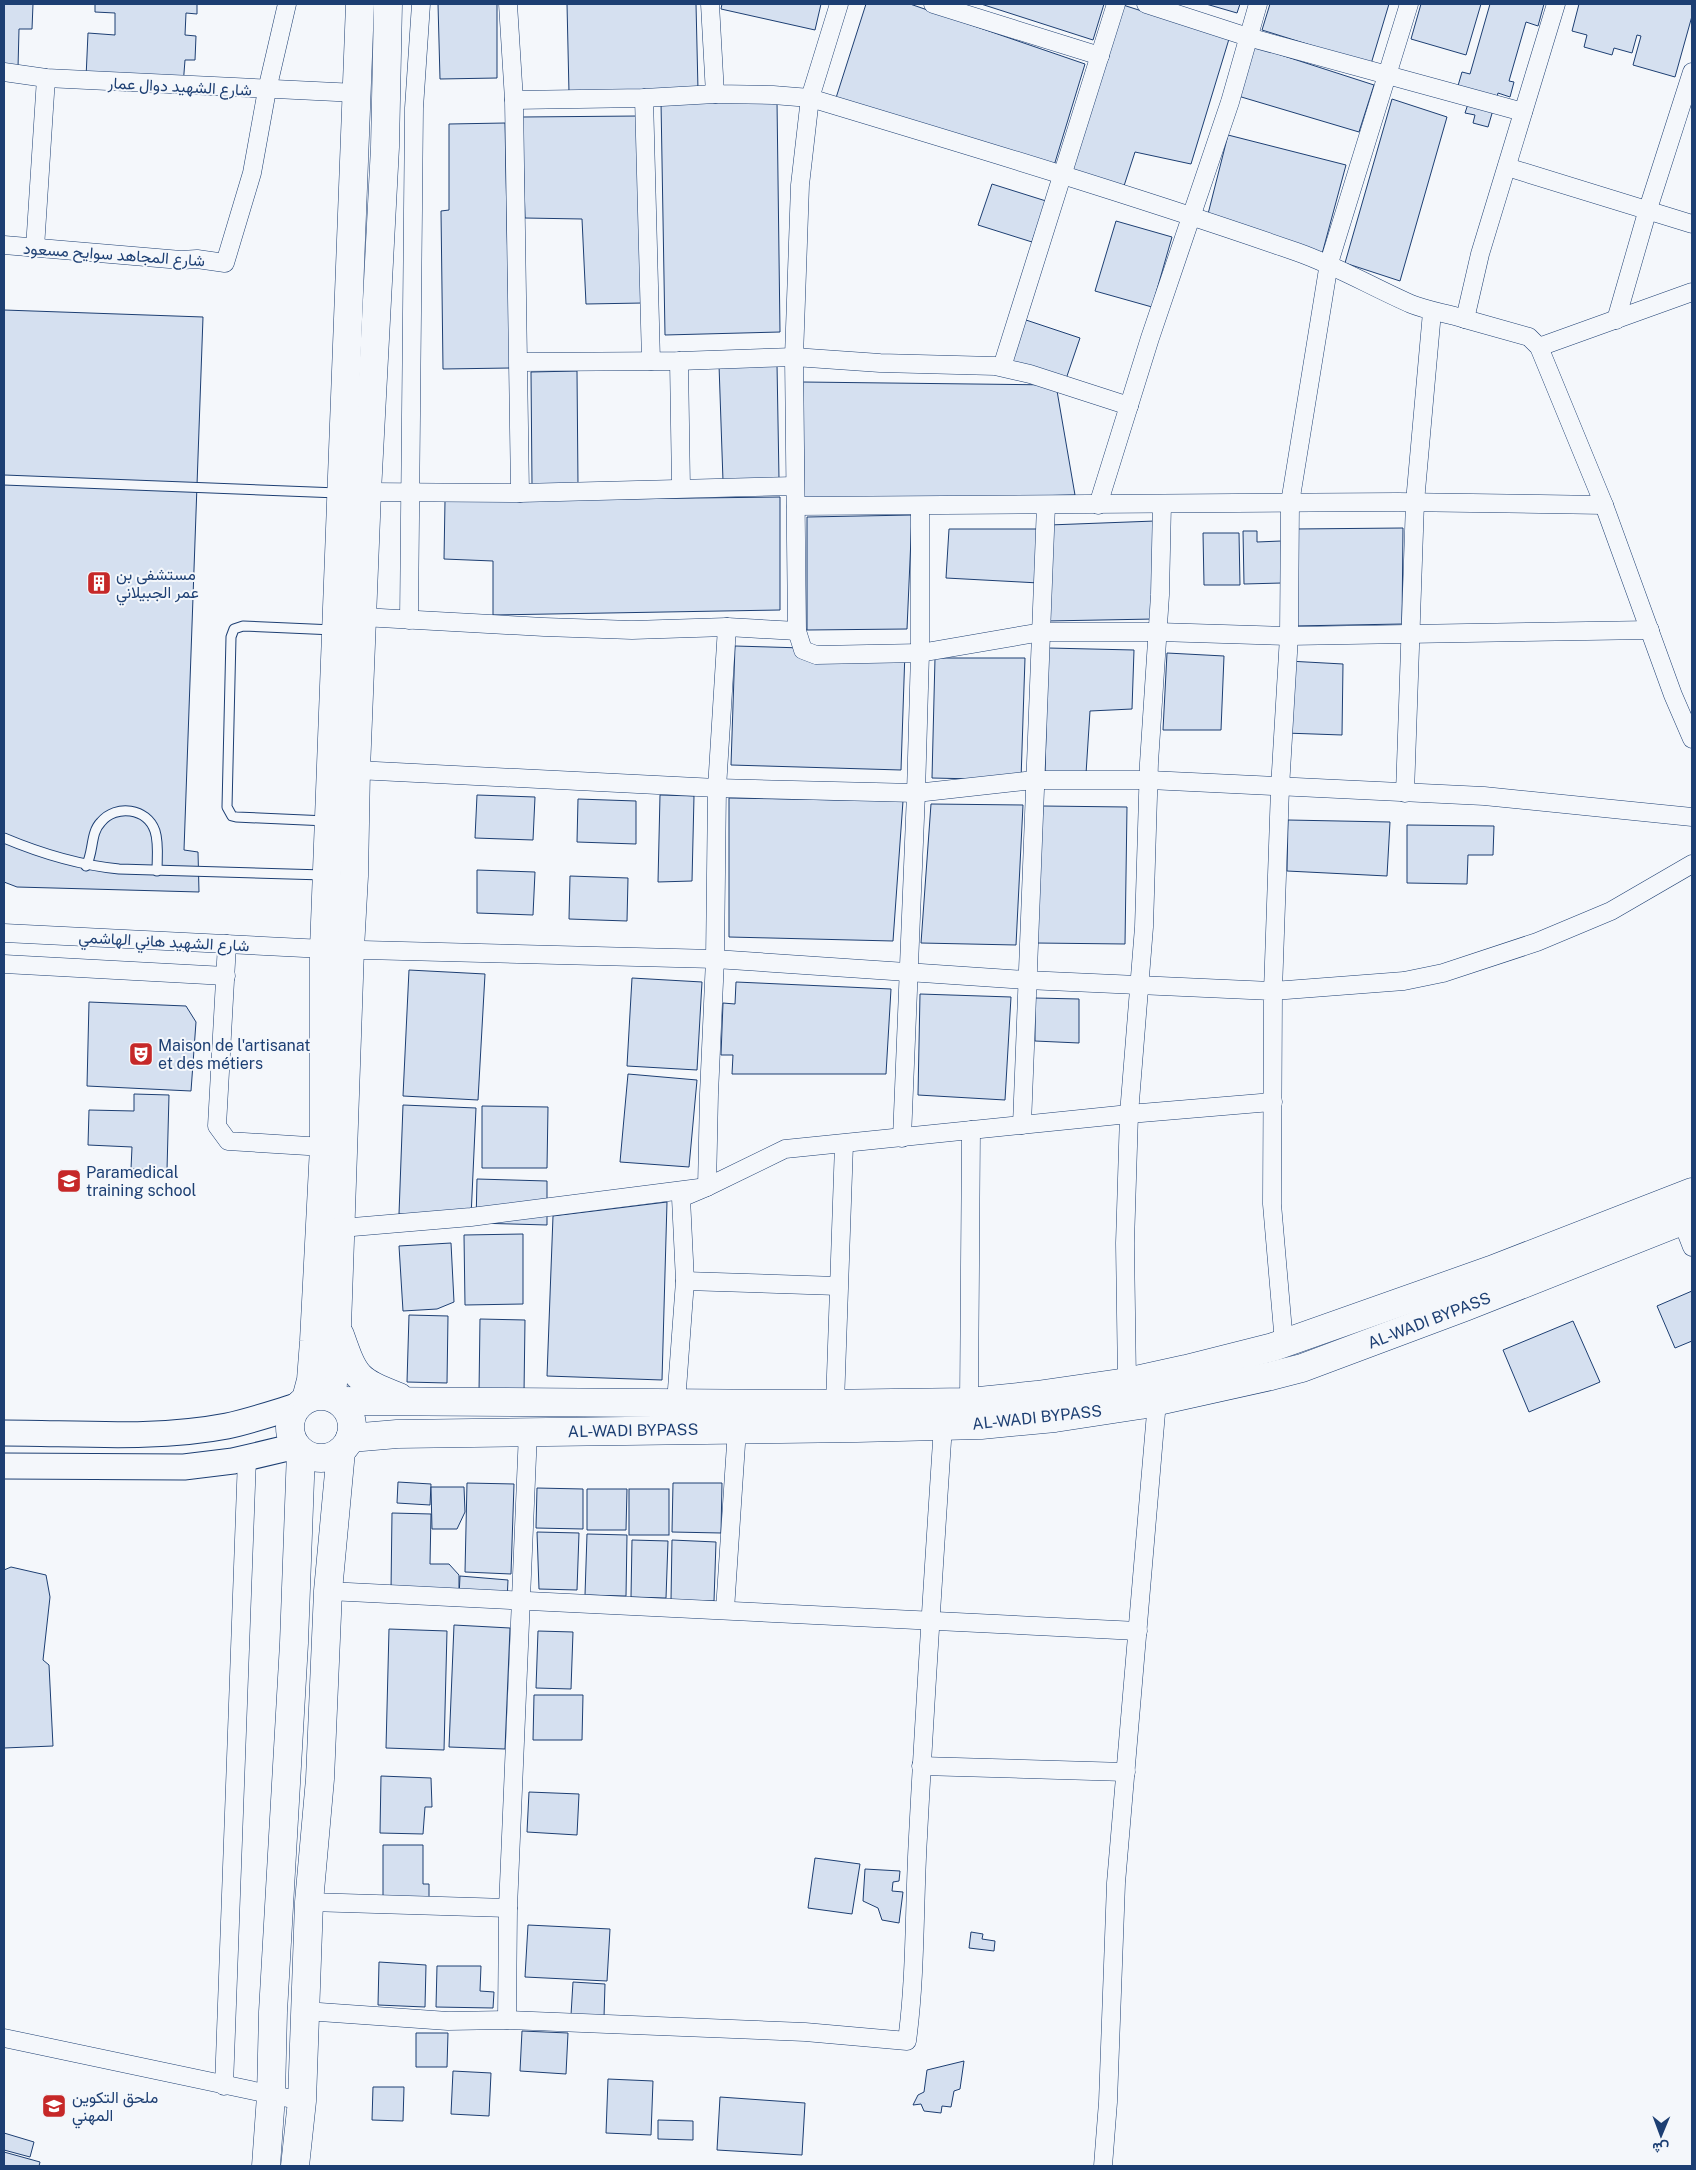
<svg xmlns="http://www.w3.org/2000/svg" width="1696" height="2170" viewBox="0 0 1696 2170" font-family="'Public Sans',Vazirmatn,sans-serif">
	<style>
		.building { fill: #d5e0f0; stroke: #1d3f73 }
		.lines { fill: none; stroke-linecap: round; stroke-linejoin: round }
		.service-casing { stroke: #1d3f73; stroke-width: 11 }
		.minor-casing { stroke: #1d3f73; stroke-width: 19 }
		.secondary-casing { stroke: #1d3f73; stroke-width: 27 }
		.primary-casing { stroke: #1d3f73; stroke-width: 29 }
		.service { stroke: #f4f7fb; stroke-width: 9 }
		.minor { stroke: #f4f7fb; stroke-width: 18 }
		.secondary { stroke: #f4f7fb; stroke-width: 25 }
		.primary { stroke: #f4f7fb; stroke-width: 28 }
		.labels { text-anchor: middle; stroke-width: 4; stroke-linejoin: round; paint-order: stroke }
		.street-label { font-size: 16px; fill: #1d3f73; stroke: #f4f7fb }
		.poi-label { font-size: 16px; fill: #1d3f73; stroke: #f4f7fb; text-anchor: start }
	</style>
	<rect width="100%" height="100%" fill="#f4f7fb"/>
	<g class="building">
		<path d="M4,4H33L32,29H19L18,68L4,76Z"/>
		<path d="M95,4H197V14L186,13L185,35L196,36L195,60H185L183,86L86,78L88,33L115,35V13L95,12Z"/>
		<path d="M438,4H497V78L440,79Z"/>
		<path d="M567,4H696L698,90L569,93Z"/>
		<path d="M722,4H821L815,30L721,9Z"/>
		<path d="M866,4H910L1085,64L1053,169L835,101Z"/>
		<path d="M981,4H1104L1093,40Z"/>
		<path d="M1120,4L1229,39L1191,164L1135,152L1123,189L1069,172Z"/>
		<path d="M1206,4H1240L1237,13Z"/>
		<path d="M1270,4H1389L1371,64L1262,30Z"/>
		<path d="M1421,4H1481L1466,55L1411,39Z"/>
		<path d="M1490,4H1544L1538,26L1526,22L1509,81L1514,82L1510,97L1498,93L1488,127L1473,123L1475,115L1465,113L1469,101L1455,96L1462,72L1470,74Z"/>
		<path d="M1579,4H1692V16L1675,77L1633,65L1641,36L1637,35L1632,53L1614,48L1612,55L1584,47L1587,35L1572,31Z"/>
		<path d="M1250,45L1374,85L1359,132L1238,96Z"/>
		<path d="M1392,99L1447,117L1400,281L1345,263Z"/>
		<path d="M777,101L780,332L665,335L661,102Z"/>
		<path d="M638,116L643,303L586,304L582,219L525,218L522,117Z"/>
		<path d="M505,123L510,368L443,369L441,211L449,210V124Z"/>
		<path d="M1228,135L1346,165L1322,254L1207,218Z"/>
		<path d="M992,184L1046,201L1032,242L978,225Z"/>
		<path d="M1116,221L1172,237L1152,307L1095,291Z"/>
		<path d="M4,310L203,317L184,850L198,852L199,892L17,887L4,882Z"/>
		<path d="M1023,319L1080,338L1066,379L1011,363Z"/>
		<path d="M777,364L779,479L723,481L719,365Z"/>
		<path d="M577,371L578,485H532L531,372Z"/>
		<path d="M803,382L1056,385L1075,495L804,501Z"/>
		<path d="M780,497V610L493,615V561L444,559L445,501Z"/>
		<path d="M912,515L907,629L807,630V517Z"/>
		<path d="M1155,521L1154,619L1047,621L1049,525Z"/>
		<path d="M1403,528L1402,624L1293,626L1294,529Z"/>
		<path d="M949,529H1040L1039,583L946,578Z"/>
		<path d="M1243,531H1257V542L1281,541L1282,583L1244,584Z"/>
		<path d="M1203,533H1239L1240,585H1204Z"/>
		<path d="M735,646L905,651L901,770L731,765Z"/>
		<path d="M1048,648L1134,650L1132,709L1090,711L1086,774L1045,773Z"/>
		<path d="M1167,653L1224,656L1221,730H1163Z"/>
		<path d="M935,658H1025L1021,780L932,778Z"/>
		<path d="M1288,661L1343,664L1342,735L1285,733Z"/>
		<path d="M477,795L535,797L533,840L475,838Z"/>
		<path d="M660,795L694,796L692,881L658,882Z"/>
		<path d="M729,798L903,801L893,941L729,937Z"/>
		<path d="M578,799L636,801V844L577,842Z"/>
		<path d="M931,804L1023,805L1016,945L921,943Z"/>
		<path d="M1043,806L1127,807L1125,944L1036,943Z"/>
		<path d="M1288,820L1390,822L1387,876L1287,871Z"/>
		<path d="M1407,825L1494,826L1493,855H1468L1467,884L1407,883Z"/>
		<path d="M477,870L535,872L533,915L477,913Z"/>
		<path d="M570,876L628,878L627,921L569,919Z"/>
		<path d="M409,970L485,974L478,1100L403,1096Z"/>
		<path d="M632,978L702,982L697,1070L627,1066Z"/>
		<path d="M736,982L891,989L886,1074H732L733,1055H721L723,1003L735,1004Z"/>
		<path d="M920,994L1011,997L1005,1100L918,1095Z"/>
		<path d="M1035,998L1079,999V1043L1035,1041Z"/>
		<path d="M89,1002L186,1006L196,1022L191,1091L87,1086Z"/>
		<path d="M628,1074L697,1080L689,1167L620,1162Z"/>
		<path d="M134,1094L169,1095L167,1170L131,1169L132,1147L88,1145L89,1110L134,1111Z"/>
		<path d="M403,1105L476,1108L471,1217L399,1214Z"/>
		<path d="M482,1106L548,1107L547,1168H482Z"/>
		<path d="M477,1179L547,1181V1225L476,1223Z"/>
		<path d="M667,1202L662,1380L547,1376L553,1216Z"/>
		<path d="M523,1234V1304L465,1305L464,1235Z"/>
		<path d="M451,1243L454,1302L437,1309L403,1311L399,1246Z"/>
		<path d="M1692,1291V1341L1675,1348L1657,1306Z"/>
		<path d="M409,1315L448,1316L447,1383L407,1382Z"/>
		<path d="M480,1319L525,1320L524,1393L479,1392Z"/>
		<path d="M1573,1321L1600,1382L1529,1412L1503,1350Z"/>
		<path d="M398,1482L431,1484L430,1505L397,1503Z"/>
		<path d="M467,1483L514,1484L511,1574L465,1572Z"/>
		<path d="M673,1483H722L721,1533L672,1532Z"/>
		<path d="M431,1487H464L465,1512L457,1529H432Z"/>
		<path d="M537,1488L583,1489V1529L536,1528Z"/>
		<path d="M587,1489H627L626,1530H587Z"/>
		<rect x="629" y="1489" width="40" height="46"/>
		<path d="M392,1513L431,1514L430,1564H449L459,1575V1592L391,1591Z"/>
		<path d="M537,1532L579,1533L577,1590L539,1589Z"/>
		<path d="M587,1534L627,1535L626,1596L585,1595Z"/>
		<path d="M632,1540L668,1541L666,1598L631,1597Z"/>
		<path d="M672,1540L716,1542L714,1601L671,1600Z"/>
		<path d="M11,1567L46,1575L50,1597L43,1660L49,1665L53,1746L4,1748V1570Z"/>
		<path d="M460,1576L508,1580L507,1601L459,1597Z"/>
		<path d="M454,1625L510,1628L505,1749L449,1747Z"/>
		<path d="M389,1629L447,1631L444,1750L386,1748Z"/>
		<path d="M538,1631L573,1632L571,1689L536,1688Z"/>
		<path d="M534,1695H583L582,1740H533Z"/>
		<path d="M381,1776L431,1778L432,1807H425L423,1834L380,1833Z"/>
		<path d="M529,1792L579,1794L577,1835L527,1832Z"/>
		<path d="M383,1845H423V1884H429V1906L383,1898Z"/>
		<path d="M815,1858L860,1864L852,1914L808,1908Z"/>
		<path d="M865,1869L900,1871L899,1881L893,1882L892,1891L903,1892L899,1923L882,1920L878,1908L863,1901Z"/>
		<path d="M528,1925L610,1929L607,1981L525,1977Z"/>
		<path d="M971,1932L983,1934L982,1939L995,1941L994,1951L969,1948Z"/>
		<path d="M379,1962L426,1965L425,2007L378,2005Z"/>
		<path d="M437,1966H481L480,1991L494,1992L493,2008L436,2007Z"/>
		<path d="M573,1982L605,1984L604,2017L571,2015Z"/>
		<path d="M522,2031L568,2033L566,2074L520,2071Z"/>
		<path d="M416,2033H448L447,2067H416Z"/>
		<path d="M964,2061L960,2089L954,2091L951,2107L942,2106L941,2113L924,2111L921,2104L913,2105L918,2095L924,2092L927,2070Z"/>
		<path d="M453,2071L491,2073L489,2116L451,2114Z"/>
		<path d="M608,2079L653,2081L651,2135L606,2133Z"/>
		<path d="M373,2087H404L403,2121L372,2120Z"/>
		<path d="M720,2097L805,2103L802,2155L717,2150Z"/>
		<path d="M658,2120L693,2121V2140L658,2139Z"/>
		<path d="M4,2133L34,2142L30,2157L4,2150Z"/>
		<path d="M4,2152L40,2162L39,2166H4Z"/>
	</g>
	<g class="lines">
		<defs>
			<g id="service">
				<path d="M4,480L338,493"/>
				<path d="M327,821L236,817L232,816L227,807L231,637L234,629L243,626L334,630"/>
				<path d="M4,838C42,854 78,865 119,869L324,875"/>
				<path d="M86,866C94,852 90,833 101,822C116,804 147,808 155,831C159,843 157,858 157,871"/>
			</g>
			<g id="minor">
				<path d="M508,4L514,100L520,493"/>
				<path d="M710,4L715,94L773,95L810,98C973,147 1136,196 1297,252C1337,266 1372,287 1411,304C1428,311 1447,313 1465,319L1480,254L1556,4"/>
				<path d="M933,4L1100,56"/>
				<path d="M1146,4L1248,37L1523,112"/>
				<path d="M1409,4L1329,263L1290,503L1289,636L1280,788L1273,991L1404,981L1443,973L1537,942L1611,911L1692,864"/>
				<path d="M4,72L46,78L357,93"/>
				<path d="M644,98L651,361"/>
				<path d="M514,100L644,98L715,94"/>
				<path d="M1507,167L1692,224"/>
				<path d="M4,245L181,260L197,259L225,263L252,173L267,90L287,4"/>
				<path d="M35,248L46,78"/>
				<path d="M1465,319L1529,337L1539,347L1604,505L1673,695L1692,739"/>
				<path d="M1616,320L1648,209L1692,72"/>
				<path d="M1539,347L1692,292"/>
				<path d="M679,361L681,488"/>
				<path d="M519,362L679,361L794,357L880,363L995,366L1030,374L1129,406"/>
				<path d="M1002,367L1116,4"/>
				<path d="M367,492L520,493L794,486"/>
				<path d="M1098,505L1150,338L1230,102L1258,4"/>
				<path d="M796,506L1398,502L1604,505"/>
				<path d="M362,617L544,627L632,630L727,627L797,631L794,357L800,185L810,98L839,4"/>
				<path d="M409,620L414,108L421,4"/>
				<path d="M797,631L803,650L816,655L920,653L1042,632H1158L1289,636L1650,630"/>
				<path d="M356,770L717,788L916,793L1034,780H1149L1484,796L1692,817"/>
				<path d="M1405,793L1415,502L1432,312"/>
				<path d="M4,933L324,949L715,959L1026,980L1273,991L1272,1204L1284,1343"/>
				<path d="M227,944L217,1126L228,1141L324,1147"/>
				<path d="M4,964L226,976"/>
				<path d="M1022,1125L1046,505"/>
				<path d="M902,1138L916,793L920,653V506"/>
				<path d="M1682,1221L1692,1247"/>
				<path d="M341,1228L471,1217L707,1187L785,1149L1129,1114L1273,1102"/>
				<path d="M685,1281L838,1286"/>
				<path d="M1127,1382L1125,1243L1129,1114L1144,927L1149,763L1160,595L1162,504"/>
				<path d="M969,1402L971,1130"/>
				<path d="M676,1403L685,1281L681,1198L707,1187L709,1094L715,959L717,788L727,627"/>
				<path d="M835,1404L844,1144"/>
				<path d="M328,1591L1138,1631"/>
				<path d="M725,1610L737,1429"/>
				<path d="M921,1766L1126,1772"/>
				<path d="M309,1902L508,1908"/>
				<path d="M305,2011L448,2021L507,2020L805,2032L907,2041C916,1974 914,1905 918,1837C925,1700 934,1563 943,1426"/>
				<path d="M507,2020L508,1908L528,1432"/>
				<path d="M4,2038L302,2101"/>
				<path d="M224,2086L247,1458"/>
				<path d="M1103,2166L1108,2102L1116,1883L1157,1401"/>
			</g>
			<g id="secondary">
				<path d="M4,1433C76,1433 155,1440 227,1426C250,1421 274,1413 297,1406"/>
				<path d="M4,1466L184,1467L233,1461L296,1446"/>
			</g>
			<g id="primary">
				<path d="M340,1335C355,1378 356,1380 399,1397"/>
				<circle cx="321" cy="1427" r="31"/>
				<path d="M332,1397L337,1327L350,949L354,876L356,770L367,492L385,147L388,4"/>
				<path d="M306,1399L311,1380L314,1341L324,1147V949L360,4"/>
				<path d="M340,1401L816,1404L969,1402L1037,1395L1127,1382L1186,1369L1273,1347L1491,1270L1692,1192"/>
				<path d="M350,1438L397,1434L857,1428L981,1425L1055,1418L1140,1405L1271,1376L1302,1368L1465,1307L1692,1217"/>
				<path d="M266,2166L271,2096L273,2012L294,1643L301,1451"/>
				<path d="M295,2166L302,2101L309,1902L320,1779L328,1591L341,1451"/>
			</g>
		</defs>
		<use href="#service" class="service-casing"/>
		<use href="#minor" class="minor-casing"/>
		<use href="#secondary" class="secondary-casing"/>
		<use href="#primary" class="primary-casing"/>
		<use href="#service" class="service"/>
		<use href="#minor" class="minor"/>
		<use href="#secondary" class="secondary"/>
		<use href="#primary" class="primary"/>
	</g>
	<defs>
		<symbol id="building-square" viewBox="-11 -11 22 22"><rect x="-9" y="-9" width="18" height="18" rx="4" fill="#c62828" stroke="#f4f7fb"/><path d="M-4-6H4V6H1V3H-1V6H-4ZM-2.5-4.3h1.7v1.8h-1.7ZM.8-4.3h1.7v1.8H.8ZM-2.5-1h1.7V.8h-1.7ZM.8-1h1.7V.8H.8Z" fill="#fff"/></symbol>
		<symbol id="theatre-square" viewBox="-11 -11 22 22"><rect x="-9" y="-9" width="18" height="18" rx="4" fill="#c62828" stroke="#f4f7fb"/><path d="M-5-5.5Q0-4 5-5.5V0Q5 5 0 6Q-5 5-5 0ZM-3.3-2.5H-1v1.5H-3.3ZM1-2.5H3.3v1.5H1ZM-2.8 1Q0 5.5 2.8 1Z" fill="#fff"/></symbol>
		<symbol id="school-square" viewBox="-11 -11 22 22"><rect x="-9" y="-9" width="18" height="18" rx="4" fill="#c62828" stroke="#f4f7fb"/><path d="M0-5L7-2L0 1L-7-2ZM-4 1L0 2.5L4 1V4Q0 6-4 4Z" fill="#fff"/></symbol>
	</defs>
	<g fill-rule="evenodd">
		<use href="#building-square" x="85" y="569" width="28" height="28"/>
		<use href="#theatre-square" x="127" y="1040" width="28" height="28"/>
		<use href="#school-square" x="55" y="1167" width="28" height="28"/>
		<use href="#school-square" x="40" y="2092" width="28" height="28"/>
	</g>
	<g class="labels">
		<g class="street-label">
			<text transform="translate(180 86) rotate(3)" y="6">شارع الشهيد دوال عمار</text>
			<text transform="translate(114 254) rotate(4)" y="6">شارع المجاهد سوايح مسعود</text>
			<text transform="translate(164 941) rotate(3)" y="6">شارع الشهيد هاني الهاشمي</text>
			<text transform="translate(1429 1320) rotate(-21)" y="6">AL-WADI BYPASS</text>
			<text transform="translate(1037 1417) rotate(-6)" y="6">AL-WADI BYPASS</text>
			<text transform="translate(633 1430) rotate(-1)" y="6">AL-WADI BYPASS</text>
		</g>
		<g class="poi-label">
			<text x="116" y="580">مستشفى بن<tspan x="116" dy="18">عمر الجبيلاني</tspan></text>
			<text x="158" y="1051">Maison de l'artisanat<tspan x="158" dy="18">et des métiers</tspan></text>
			<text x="86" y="1178">Paramedical<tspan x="86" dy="18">training school</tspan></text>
			<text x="72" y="2103">ملحق التكوين<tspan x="72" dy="18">المهني</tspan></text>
		</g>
	</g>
	<rect width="1696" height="2170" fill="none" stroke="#1d3f73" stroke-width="10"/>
	<g transform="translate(1661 2135) rotate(181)" stroke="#f4f7fb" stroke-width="4" paint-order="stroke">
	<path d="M0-4L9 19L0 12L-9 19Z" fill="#1d3f73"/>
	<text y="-8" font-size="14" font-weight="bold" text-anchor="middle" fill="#1d3f73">ش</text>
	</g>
</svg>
